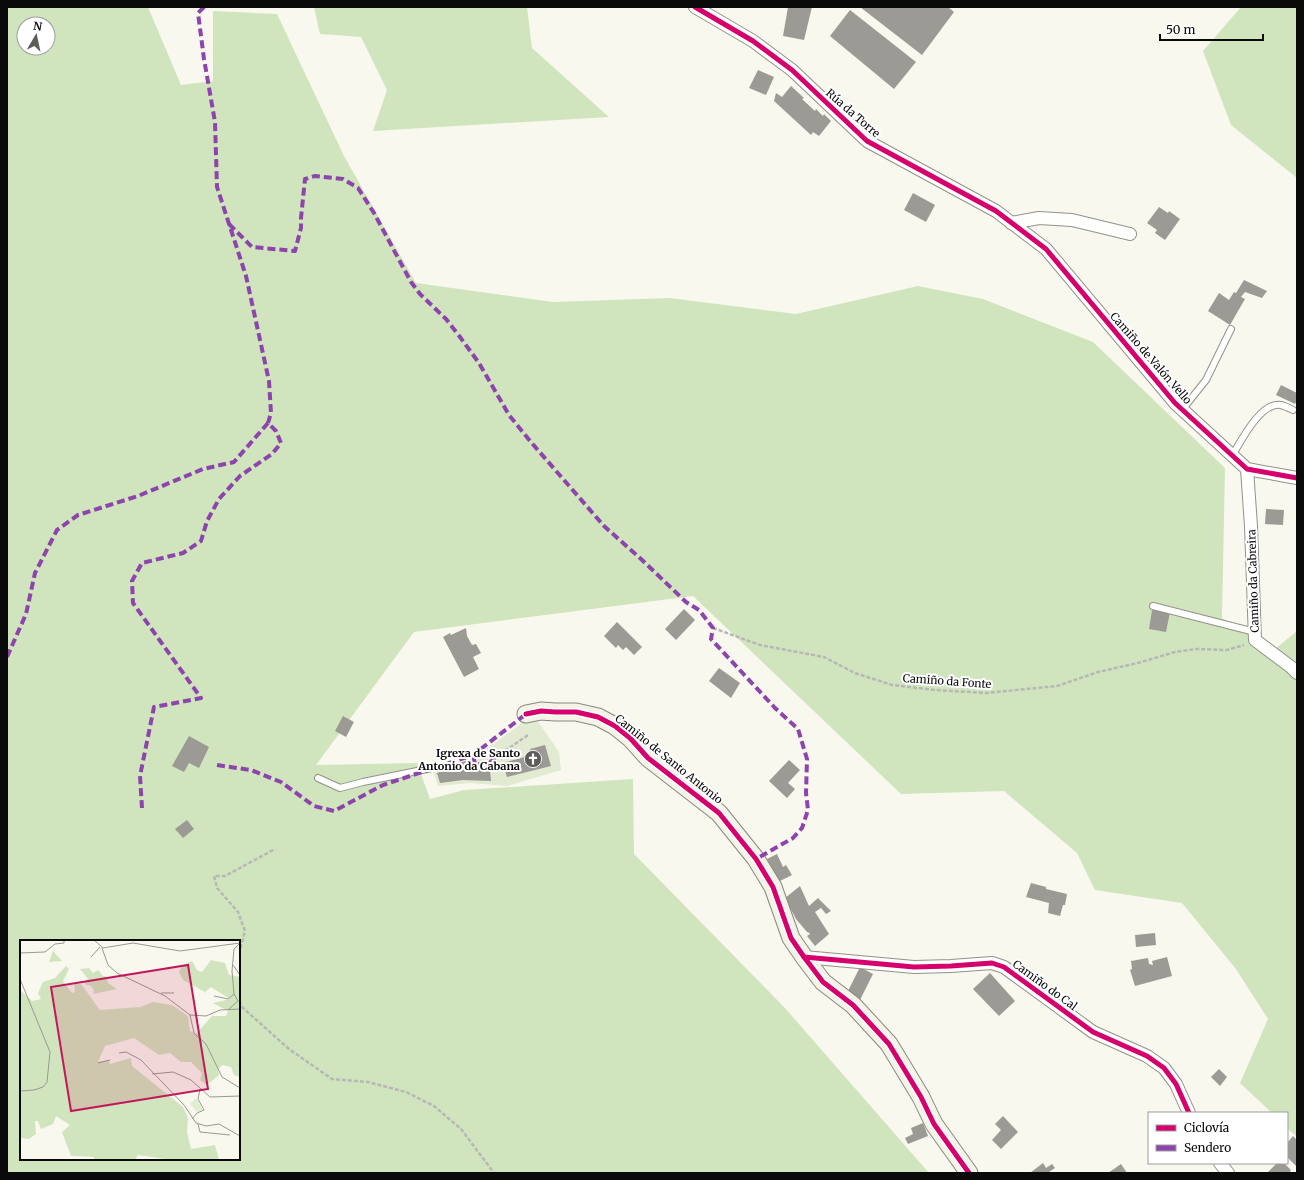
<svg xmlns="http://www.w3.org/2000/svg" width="1304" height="1180" viewBox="0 0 1304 1180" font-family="Merriweather,serif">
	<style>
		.forest { fill: #d0e5bd; fill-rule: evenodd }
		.cemetery { fill: #e2ead2 }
		.building { fill: #9c9a94 }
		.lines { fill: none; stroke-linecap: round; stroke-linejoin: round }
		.lane-casing { stroke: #92918d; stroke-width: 8 }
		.street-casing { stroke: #92918d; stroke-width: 14 }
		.secondary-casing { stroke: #888883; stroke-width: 19 }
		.path { stroke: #b7b7b5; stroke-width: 2.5; stroke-dasharray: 4 2; stroke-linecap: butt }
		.lane { stroke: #fefefc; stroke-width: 6 }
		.street { stroke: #fefefc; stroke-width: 12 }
		.secondary { stroke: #f4f3e7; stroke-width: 17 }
		.quiet { stroke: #8e44ad; stroke-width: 4; stroke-dasharray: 8 4; stroke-linecap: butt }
		.cycleway-casing { stroke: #fff; stroke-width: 8 }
		.cycleway { stroke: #d6006c; stroke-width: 5 }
		.labels { text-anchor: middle; stroke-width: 4; stroke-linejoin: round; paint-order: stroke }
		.street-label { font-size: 11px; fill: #0a0a0a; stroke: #fff }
		.poi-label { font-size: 11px; font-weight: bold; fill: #0a0a0a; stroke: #fff; text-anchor: end }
		.inset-road { fill: none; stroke: #999993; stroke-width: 1 }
		.view { fill: #c2185b; fill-opacity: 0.15; stroke: #c2185b; stroke-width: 2 }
		.inset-edge { fill: none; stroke: #0a0a0a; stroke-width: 2 }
	</style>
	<rect width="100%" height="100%" fill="#f9f8ee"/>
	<g class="forest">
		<path d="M7,7H148L181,85L213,81V11L277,14L344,156L416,283L553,302L670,298L796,314L918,286L983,299L1093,342L1225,468L1222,618L1275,649L1297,631V1137L1287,1128V1113H1272L1240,1083L1268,1019L1236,969L1182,903L1095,890L1077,853L1004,791L901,794L693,596L414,632L316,765L417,763L430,799L464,790L633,779L634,854L785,1008L929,1173H7ZM24,24H48V48H24ZM21,941H239V1159H21Z"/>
		<path d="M314,7H527L532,48L609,117L373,131L387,90L361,37L320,34Z"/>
		<path d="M1241,7H1297V178L1231,125L1203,51Z"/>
	</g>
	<path class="cemetery" d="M526,720H537L559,752L561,770L507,786L470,783L438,786L433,771L476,757Z"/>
	<g class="building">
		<path d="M788,7H812L804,40L783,36Z"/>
		<path d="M860,7H948L954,12L922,55Z"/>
		<path d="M850,10L916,62L894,89L830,36Z"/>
		<path d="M758,70L774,77L766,95L749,88Z"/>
		<path d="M791,86L804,98L802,99L815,111L816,109L823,116L824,114L831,121L819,136L813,132L811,135L774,101L776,93L782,97Z"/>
		<path d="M913,193L935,205L926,222L904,210Z"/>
		<path d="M1159,207L1168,213L1169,211L1180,219L1165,240L1155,233L1157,230L1147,223Z"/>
		<path d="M1244,280L1267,291L1262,298L1245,292L1241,297L1245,299L1230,325L1208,311L1219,293L1229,300L1234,292L1236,293Z"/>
		<path d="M1281,385L1297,393V400L1295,404L1276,395Z"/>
		<path d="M1266,509L1284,510L1283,525L1265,524Z"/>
		<path d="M684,609L695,620L676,640L665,629Z"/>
		<path d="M1152,610L1170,612L1166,632L1149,629Z"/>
		<path d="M617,622L642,647L634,655L626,647L623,650L618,645L616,648L604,636Z"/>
		<path d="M466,628L467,636L472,645L476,644L481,653L473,657L479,669L464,677L443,637L450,633L451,635Z"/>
		<path d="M719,668L740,683L731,698L709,681Z"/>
		<path d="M343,716L354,722L346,737L335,731Z"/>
		<path d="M189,736L209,747L199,768L189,763L184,772L172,766Z"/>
		<path d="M545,745L551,766L507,777L503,763L532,755L530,749Z"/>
		<path d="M468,760L470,766L490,769L491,781L463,780L440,783L437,773L444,770V768Z"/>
		<path d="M789,760L800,770L788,783L795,789L787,798L769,781Z"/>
		<path d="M187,820L194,829L183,838L175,829Z"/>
		<path d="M777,854L783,867L786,865L792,875L778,882L767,859Z"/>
		<path d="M1031,883L1046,887V889L1067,894L1065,905H1063L1060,916L1048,913L1049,903L1026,897Z"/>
		<path d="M800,886L809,906L818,898L831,911L826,914L821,908L815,912L829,934L815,946L807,936L810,934L808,932H807L796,919L785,898Z"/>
		<path d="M1155,933L1156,945L1136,947L1135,935Z"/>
		<path d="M1167,957L1172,976L1135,986L1130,970L1132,969L1131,961L1148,958L1149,964L1153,965L1152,961Z"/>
		<path d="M860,967L873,974L859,1002L846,995Z"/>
		<path d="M990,973L1015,1001L999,1016L973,989Z"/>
		<path d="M1219,1069L1227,1077L1220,1086L1211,1077Z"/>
		<path d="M1003,1116L1018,1132L1001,1149L992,1140L1001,1130L995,1124Z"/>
		<path d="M923,1123L928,1136L908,1144L905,1138L913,1134L911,1128Z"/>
		<path d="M1293,1136L1297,1140V1167L1287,1157V1143Z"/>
		<path d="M1043,1163L1046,1168L1052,1164L1055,1168L1049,1172L1050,1173H1030Z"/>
		<path d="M1277,1163H1281L1282,1164L1284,1163L1291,1170L1290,1171L1291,1173H1267Z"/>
		<path d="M1121,1164L1127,1173H1108Z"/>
	</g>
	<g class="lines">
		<defs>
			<g id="lane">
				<path d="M1182,410L1206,380L1231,329"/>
				<path d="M1232,456C1241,441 1261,401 1281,405C1285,406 1289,408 1293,410"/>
				<path d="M1153,606L1255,632"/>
				<path d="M318,778L340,788L363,782L432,768"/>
			</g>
			<g id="street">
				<path d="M695,7L753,41L792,70L867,141L996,211L1046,249L1175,403L1247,469L1297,478"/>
				<path d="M1011,223L1039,218L1072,220L1130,234"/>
				<path d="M1247,469L1251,526L1255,640L1291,667L1297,673"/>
				<path d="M804,957L914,967L951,966L992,963L1004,967L1093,1032L1147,1056L1164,1068L1176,1084L1189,1113"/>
				<path d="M1220,1163L1228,1173"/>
			</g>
			<path id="secondary" d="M526,714L541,711L555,712H576L598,717L615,726L630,738L648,758L719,813L756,859L773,887L791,938L804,957L823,982L853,1005L889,1044L921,1097L934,1124L969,1173"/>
		</defs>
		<use href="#lane" class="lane-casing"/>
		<use href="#street" class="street-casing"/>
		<use href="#secondary" class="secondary-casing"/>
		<g class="path">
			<path d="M713,628L760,645L824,657L855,673L892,685L935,690L986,693L1057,686L1098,672L1138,663L1175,652L1196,649L1227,650L1244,645"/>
			<path d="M495,758L528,735"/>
			<path d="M239,954L245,931L238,912L217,888L214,876H225L275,849"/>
			<path d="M239,1001L243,1008L289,1049L332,1079L368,1082L406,1092L434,1106L461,1129L494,1173"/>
		</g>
		<use href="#lane" class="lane"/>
		<use href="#street" class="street"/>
		<use href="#secondary" class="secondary"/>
		<g class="quiet">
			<path d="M204,7L198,13L204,59L215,122L217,187L246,276L269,381L271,413L268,423"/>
			<path d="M229,224L252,247L295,251L301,228V218L305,179L315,176L343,179L358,188L374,213L411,282L420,294L446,319L460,337L479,363L509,415L530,441L604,526L641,559L686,602L699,610L713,628L711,639L775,708L798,729L807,759L806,793L808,810L802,828L793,838L756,859"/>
			<path d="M7,657L26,614L35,573L57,530L78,515L138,496L203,469L234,462L268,423L276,431L281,443L272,454L240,476L219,499L207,521L201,541L183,553L142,563L132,581L133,603L201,698L154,707L140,776L142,808"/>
			<path d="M473,755L475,764L487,765L495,758"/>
			<path d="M217,765L251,770L281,782L314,806L334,811L383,785L473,755L526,714"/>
		</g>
		<defs>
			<g id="cycleway">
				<path d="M695,7L753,41L792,70L867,141L996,211L1046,249L1175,403L1247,469L1297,478"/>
				<path d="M526,714L541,711L555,712H576L598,717L615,726L630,738L648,758L719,813L756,859L773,887L791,938L804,957L823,982L853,1005L889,1044L921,1097L934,1124L969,1173"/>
				<path d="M804,957L914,967L951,966L992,963L1004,967L1093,1032L1147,1056L1164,1068L1176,1084L1189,1113"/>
			</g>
		</defs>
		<use href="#cycleway" class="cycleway-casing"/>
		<use href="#cycleway" class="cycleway"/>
	</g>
	<defs>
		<symbol id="church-disc" viewBox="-11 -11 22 22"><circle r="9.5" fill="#5e5d5a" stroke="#fff"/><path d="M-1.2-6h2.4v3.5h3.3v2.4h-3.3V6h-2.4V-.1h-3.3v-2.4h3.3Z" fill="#fff"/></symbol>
	</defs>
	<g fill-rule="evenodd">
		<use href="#church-disc" x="523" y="749" width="20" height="20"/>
	</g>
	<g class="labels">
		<g class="street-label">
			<text transform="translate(853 113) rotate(41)" y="4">Rúa da Torre</text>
			<text transform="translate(1151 358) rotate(49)" y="4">Camiño de Valón Vello</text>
			<text transform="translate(1253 581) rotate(-92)" y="4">Camiño da Cabreira</text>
			<text transform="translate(947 681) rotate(4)" y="4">Camiño da Fonte</text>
			<text transform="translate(669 759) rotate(39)" y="4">Camiño de Santo Antonio</text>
			<text transform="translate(1045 985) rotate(36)" y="4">Camiño do Cal</text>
		</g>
		<g class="poi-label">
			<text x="520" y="757">Igrexa de Santo<tspan x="520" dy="13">Antonio da Cabana</tspan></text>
		</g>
	</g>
	<g transform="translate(20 940)">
		<rect width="220" height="220" fill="#f9f8ee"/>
		<path d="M176,158L183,170L177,172L170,164Z" fill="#e0eecf"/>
		<path d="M33,11L42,21L29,22ZM191,20L205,23L209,35L220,37V137L214,135L211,127L203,125L198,129L199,135L187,145L180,140L182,133L171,122H161L150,113L139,115L114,98L85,106L78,122L88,120L90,124L111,118L112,126L163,167L168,178L167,192L171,209L195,205L199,220H152L118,215L115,220H74V217L51,216L42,192L50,185L36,176L33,184L21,189L18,181H15L16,194L9,199L0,198V50L12,61L21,59L18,53L23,42L35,38L46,26L49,29L43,41L52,53L55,52L54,44H61L80,70L120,67L133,62L152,65L168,76L170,91L176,94L192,76H206L208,71L193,63L210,59L191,47L185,52L163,40L159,32L163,25L172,21L177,30L182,32ZM69,28L73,33L78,30L83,36H86L88,43L97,49L73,54L74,50L70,45H66L64,41L68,39L60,29Z" fill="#d0e5bd"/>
		<path class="inset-road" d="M74,0L83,8L113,3L160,11L220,3M82,8L88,25L97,33L145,56L170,75L186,76L200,70L220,69M0,13L25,12L35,4L44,3V0M71,17L80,7M213,25L220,35M0,39L30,112L27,142L23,147L14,150L0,151M141,53H154M194,56L208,59L214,54M209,69L218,61L214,54L212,31L214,9L219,4M170,75L174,93L186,104L202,137L220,148M99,113L106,112L121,120L164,165L176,183L186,186L199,184L220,196M78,123L90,120M132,134L153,132L171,140L190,157L220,156M172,179L177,173L184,170L178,159L180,149M178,184L180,192L210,195"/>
		<path class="view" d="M168,25L188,149L51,171L31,47Z"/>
		<rect width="220" height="220" class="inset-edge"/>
	</g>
	<rect width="1304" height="1180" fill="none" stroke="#0a0a0a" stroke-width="16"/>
	<rect x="1148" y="1112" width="140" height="52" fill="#ffffff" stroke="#9d9d9d"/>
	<rect x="1156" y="1125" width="20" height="6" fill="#d6006c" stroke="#9d9d9d"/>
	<text x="1184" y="1132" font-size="12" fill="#0a0a0a">Ciclovía</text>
	<rect x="1156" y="1145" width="20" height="6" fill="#8e44ad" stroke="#9d9d9d"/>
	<text x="1184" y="1152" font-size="12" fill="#0a0a0a">Sendero</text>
	<g transform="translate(36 36) rotate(9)"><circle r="19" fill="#ffffff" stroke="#9d9d9d"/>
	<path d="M0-3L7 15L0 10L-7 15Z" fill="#5e5d5a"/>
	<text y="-6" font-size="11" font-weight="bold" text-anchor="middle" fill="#0a0a0a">N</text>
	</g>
	<path d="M1160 34v6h103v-6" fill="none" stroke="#0a0a0a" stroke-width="2"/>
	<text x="1166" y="34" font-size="12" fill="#0a0a0a" stroke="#ffffff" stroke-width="3" paint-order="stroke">50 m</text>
</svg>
